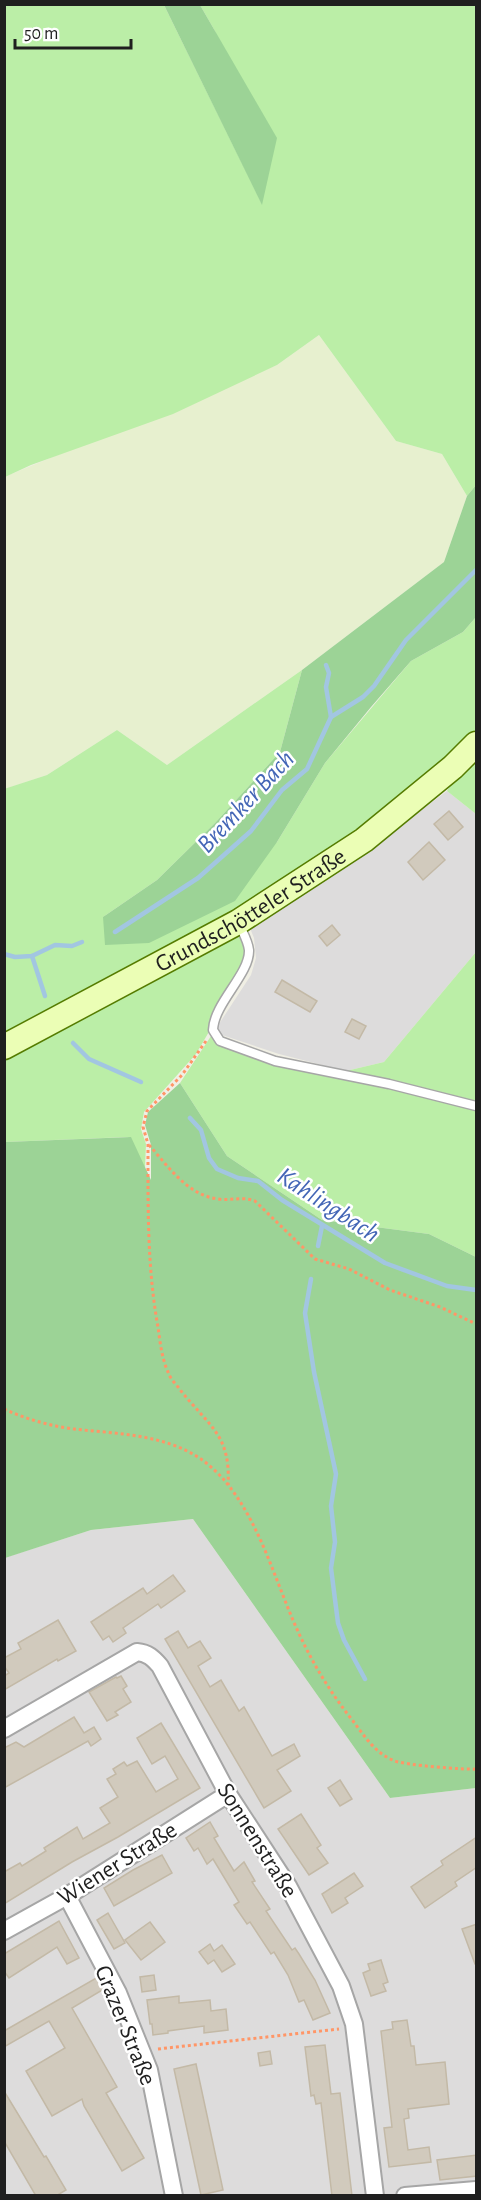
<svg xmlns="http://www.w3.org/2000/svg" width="481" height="2200" viewBox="0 0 481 2200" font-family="'Alegreya Sans',sans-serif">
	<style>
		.residential { fill: #dddcdc }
		.farmland { fill: #e7f0cf }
		.grass { fill: #bbeea7 }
		.forest { fill: #9cd396 }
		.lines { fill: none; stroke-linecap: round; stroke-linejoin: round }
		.stream { stroke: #a2c6e1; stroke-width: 4.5 }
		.building { fill: #d1cabd; stroke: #c3b9a6; stroke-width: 1.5 }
		.lane-casing { stroke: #a6a6a6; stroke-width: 11 }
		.street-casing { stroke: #a6a6a6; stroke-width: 20 }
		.secondary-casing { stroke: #557c00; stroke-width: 27 }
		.path { stroke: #ff9667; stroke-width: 3; stroke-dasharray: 3 3; stroke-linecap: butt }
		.lane { stroke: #fff; stroke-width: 8 }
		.street { stroke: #fff; stroke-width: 16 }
		.secondary { stroke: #ebfeb5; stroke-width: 24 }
		.labels { text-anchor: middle; stroke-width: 5; stroke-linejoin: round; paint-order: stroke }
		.street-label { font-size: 24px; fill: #1f1f1f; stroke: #fff }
		.water-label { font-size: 26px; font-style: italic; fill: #4466b6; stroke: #fff }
	</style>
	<rect width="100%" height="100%" fill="#f0efe4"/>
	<g class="residential">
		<path d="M447,791L476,814V952L384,1062L346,1071L279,1054L222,1035L217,1027L251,975L256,958L254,938L250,928L369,849Z"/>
		<path d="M193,1519L390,1798L476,1788V2195H5L4,1558L91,1530Z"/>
	</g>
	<path class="farmland" d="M319,335L396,441L442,454L467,496L444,562L302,670L167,765L117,730L47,775L5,789L4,477L277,365Z"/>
	<g class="grass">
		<path d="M4,5H164L262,204L215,31L200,5H476V485L467,496L442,454L396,441L319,335L277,365L173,414L31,465L5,477Z"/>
		<path d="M476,617V744L364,840L5,1047L4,789L47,775L117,730L167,765L302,670L280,752L215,823L157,880L103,917L277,842L325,763L411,661L463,632Z"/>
		<path d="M476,754V814L447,791L457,774Z"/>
		<path d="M238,930L244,941L246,958L212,1016L210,1030L196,1054L144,1112L141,1129L146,1144L145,1168L128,1137L5,1142V1056Z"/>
		<path d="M476,952V1103L346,1071L384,1062Z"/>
		<path d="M213,1033L248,1053L476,1107V1257L429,1234L322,1220L227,1156L180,1083Z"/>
	</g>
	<g class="forest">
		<path d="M164,5H200L277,138L262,205Z"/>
		<path d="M476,485V617L463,632L411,661L371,707L325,763L277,842L235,901L149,943L105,945L103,917L157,880L215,823L280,752L302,670L444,562L467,496Z"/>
		<path d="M180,1083L227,1156L322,1220L429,1234L476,1257V1788L390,1798L193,1519L91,1530L5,1558V1142L131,1137L151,1180V1145L145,1125L148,1112Z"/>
	</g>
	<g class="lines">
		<g class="stream">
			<path d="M326,665L329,673L326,687L331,717"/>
			<path d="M115,932L198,878L251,831L282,790L307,769L331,717L363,697L374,686L406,640L476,570"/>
			<path d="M4,954L15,957L32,956L55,945L72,946L82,942"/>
			<path d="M32,956L45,996"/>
			<path d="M73,1043L89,1059L141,1082"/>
			<path d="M190,1118L201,1130L209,1158L217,1169L238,1178L258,1181L282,1200L385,1263L447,1286L476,1290"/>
			<path d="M318,1246L322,1226"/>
			<path d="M311,1279L305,1313L314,1372L336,1474L331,1506L335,1542L331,1568L338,1623L344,1640L365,1679"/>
		</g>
	</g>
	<g class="building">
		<path d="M449,811L463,827L448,840L434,824Z"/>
		<path d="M429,842L445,860L423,880L408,862Z"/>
		<path d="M332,925L340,935L327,946L319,936Z"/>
		<path d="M282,980L317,1001L310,1012L275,992Z"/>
		<path d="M352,1019L366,1026L359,1039L345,1032Z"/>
		<path d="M173,1575L185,1591L161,1608L158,1604L123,1628L126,1633L113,1642L109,1636L103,1640L91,1622L143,1588L147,1594Z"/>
		<path d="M58,1620L76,1651L58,1661L57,1659L4,1690V1676L9,1673L4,1666V1658L21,1649L18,1643Z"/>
		<path d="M178,1631L188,1648L200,1641L211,1658L198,1666L210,1687L221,1680L239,1711L244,1707L272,1756L294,1744L300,1756L277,1770L291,1791L264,1808L165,1639Z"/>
		<path d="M121,1676L127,1686L123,1689L131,1702L115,1712L118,1715L107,1721L89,1692L116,1677L117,1678Z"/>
		<path d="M74,1717L84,1733L94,1727L101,1739L91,1746L88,1741L4,1788V1748L16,1742L24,1747Z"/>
		<path d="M161,1723L200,1788L118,1837L72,1862L4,1904V1872L20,1863L22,1866L46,1851L44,1848L77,1827L83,1839L110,1823L100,1808L118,1797L107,1779L116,1774L113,1769L124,1762L127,1766L137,1761L156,1792L178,1779L165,1756L152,1764L137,1738Z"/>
		<path d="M340,1780L352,1799L340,1806L328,1788Z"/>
		<path d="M301,1814L321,1845L317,1848L328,1863L309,1875L278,1829Z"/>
		<path d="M210,1822L218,1836L214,1838L234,1871L244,1862L255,1881L252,1882L270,1909L266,1911L292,1950L295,1948L299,1954L315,1980L330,2013L313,2020L304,2000L299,2002L288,1975L274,1952L271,1954L250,1922L247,1924L234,1905L239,1902L213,1859L207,1864L198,1848L194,1851L186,1838Z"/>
		<path d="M477,1837V1867L455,1882L457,1886L425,1908L411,1887L443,1865L441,1861Z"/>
		<path d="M162,1855L172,1873L114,1906L104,1888L133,1870Z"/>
		<path d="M354,1873L363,1886L345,1898L348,1903L332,1913L322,1894Z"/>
		<path d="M108,1913L125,1943L114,1949L97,1920Z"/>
		<path d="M59,1921L79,1958L67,1964L57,1947L9,1978L4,1971V1954Z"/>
		<path d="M150,1922L165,1942L141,1960L125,1940Z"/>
		<path d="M477,1924V1964H475L462,1929Z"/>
		<path d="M210,1944L214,1951L222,1945L235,1964L222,1972L214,1960L208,1964L199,1952Z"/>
		<path d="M381,1960L388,1982L383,1984L386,1991L371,1996L363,1973L370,1970L368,1964Z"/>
		<path d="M154,1975L156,1990L142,1992L140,1977Z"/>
		<path d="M98,1977L104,1989L72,2008L117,2087L106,2093L144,2158L122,2171L84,2106L82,2099L52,2116L26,2071L65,2048L49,2021L4,2047V2031Z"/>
		<path d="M179,1996V2003L210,2000L211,2011L226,2009L228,2030L204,2033V2026L168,2031V2033L153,2035L152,2024H150L147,2000Z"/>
		<path d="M407,2020L411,2046H414L416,2065L445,2062L449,2104L408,2109L409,2118L404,2119L408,2150L429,2147L431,2162L389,2167L384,2128L392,2127L381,2031L393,2029L392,2022Z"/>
		<path d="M325,2045L331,2094L340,2093L352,2196H332L321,2103L316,2104L314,2095L311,2096L305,2047Z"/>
		<path d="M270,2051L272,2064L260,2066L258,2053Z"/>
		<path d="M196,2064L223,2190L201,2195L174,2069Z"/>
		<path d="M4,2091L44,2157L46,2156L66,2190L56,2196H36L4,2141Z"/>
		<path d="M477,2155V2176L440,2180L437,2160Z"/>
	</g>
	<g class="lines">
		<defs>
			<path id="lane" d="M239,924C243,933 248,941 249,950C250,974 214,1003 213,1030L220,1041L275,1061L389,1084L476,1106"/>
			<g id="street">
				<path d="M4,1729L137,1652C148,1653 153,1658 160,1666L228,1794L288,1886L341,1986L354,2024L375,2196"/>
				<path d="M67,1896L118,1993L149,2070L174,2196"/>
				<path d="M4,1931L67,1896L228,1794"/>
				<path d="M405,2196L476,2190"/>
			</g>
			<g id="secondary">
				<path id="s1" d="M4,1047L238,922L364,840L453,767L476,744"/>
			</g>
		</defs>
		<use href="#lane" class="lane-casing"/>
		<use href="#street" class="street-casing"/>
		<use href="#secondary" class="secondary-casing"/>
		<g class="path">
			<path d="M206,1041L182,1075L147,1111L143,1127L148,1144C148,1205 147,1267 158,1327C160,1342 162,1359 168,1372C170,1379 177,1385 181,1391C209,1426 231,1435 228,1485"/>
			<path d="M149,1145C168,1166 187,1195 218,1199C231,1201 242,1196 255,1201L315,1259L349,1269L390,1290L440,1307L476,1324"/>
			<path d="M4,1409C26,1419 50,1426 74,1429C118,1434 168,1434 205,1462C257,1502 274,1583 302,1640C316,1669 333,1696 353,1721C365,1737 376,1754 395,1761C405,1765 465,1770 476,1769"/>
			<path d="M158,2049L339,2029"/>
		</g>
		<use href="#lane" class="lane"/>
		<use href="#street" class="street"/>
		<use href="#secondary" class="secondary"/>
	</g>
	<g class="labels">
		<g class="street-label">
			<text dy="8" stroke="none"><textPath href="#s1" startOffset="282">Grundschötteler Straße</textPath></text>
			<text transform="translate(258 1840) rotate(58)" y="8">Sonnenstraße</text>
			<text transform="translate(117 1863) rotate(-32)" y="8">Wiener Straße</text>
			<text transform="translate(126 2025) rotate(68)" y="8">Grazer Straße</text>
		</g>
		<g class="water-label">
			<text transform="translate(245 801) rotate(-47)" y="9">Bremker Bach</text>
			<text transform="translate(329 1204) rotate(33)" y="9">Kahlingbach</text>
		</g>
	</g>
	<rect width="481" height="2200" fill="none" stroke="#1f1f1f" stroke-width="12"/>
	<path d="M15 39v9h116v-9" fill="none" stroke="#1f1f1f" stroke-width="3"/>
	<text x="24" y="39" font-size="18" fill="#1f1f1f" stroke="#ffffff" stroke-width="4.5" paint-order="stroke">50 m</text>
</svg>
